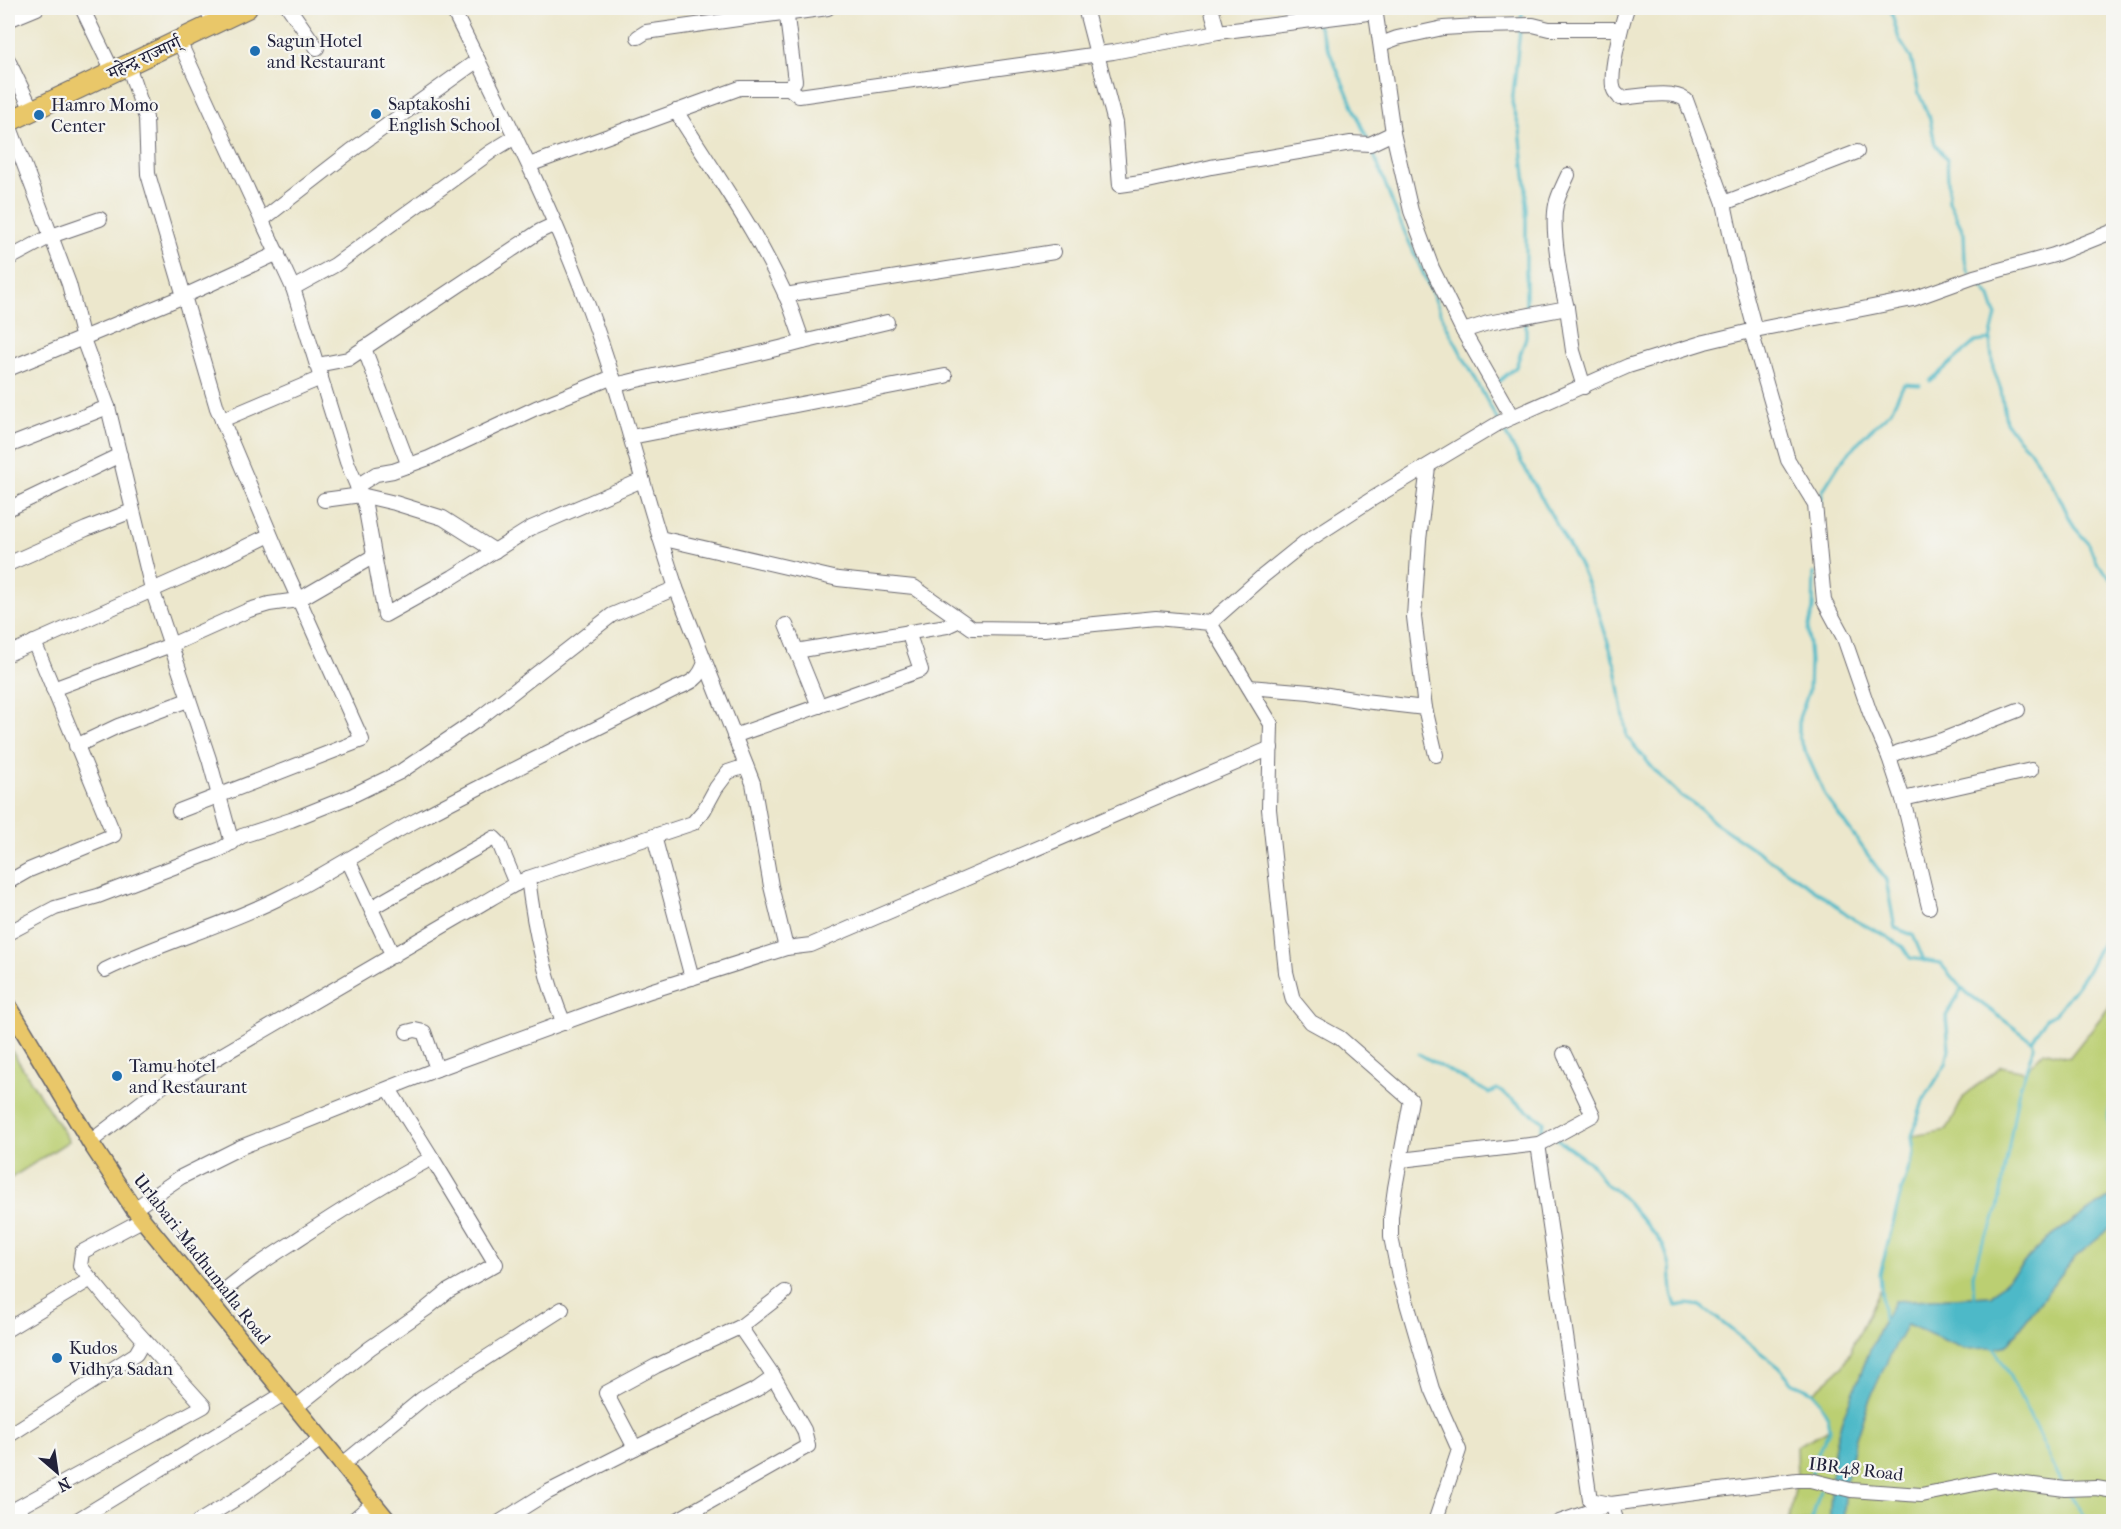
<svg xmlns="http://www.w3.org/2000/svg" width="2121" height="1529" viewBox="0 0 2121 1529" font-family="'IM FELL French Canon','Noto Serif Devanagari',serif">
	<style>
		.green { fill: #bbcf72; stroke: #6e7856; stroke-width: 1.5 }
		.water { fill: #4db9c8; stroke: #386e82; stroke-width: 1.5 }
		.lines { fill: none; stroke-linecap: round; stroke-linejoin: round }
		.stream { stroke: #4db9c8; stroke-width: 3 }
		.minor-casing { stroke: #69676e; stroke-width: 16 }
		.major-casing { stroke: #69676e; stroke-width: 19 }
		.highway-casing { stroke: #69676e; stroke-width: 22 }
		.minor { stroke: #fff; stroke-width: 14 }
		.major { stroke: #e9c769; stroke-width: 16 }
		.highway { stroke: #e9c769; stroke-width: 20 }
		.poi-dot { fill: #1f6fb2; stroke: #f6f6f2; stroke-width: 2 }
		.labels { text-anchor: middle; stroke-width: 4.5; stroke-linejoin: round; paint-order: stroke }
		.poi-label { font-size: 18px; fill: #22223b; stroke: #f6f6f2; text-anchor: start }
		.street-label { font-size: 18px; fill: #22223b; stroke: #f6f6f2 }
	</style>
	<rect width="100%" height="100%" fill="#f6f6f2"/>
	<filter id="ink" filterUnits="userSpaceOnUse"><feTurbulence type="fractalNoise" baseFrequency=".0167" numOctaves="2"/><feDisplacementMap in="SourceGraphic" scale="12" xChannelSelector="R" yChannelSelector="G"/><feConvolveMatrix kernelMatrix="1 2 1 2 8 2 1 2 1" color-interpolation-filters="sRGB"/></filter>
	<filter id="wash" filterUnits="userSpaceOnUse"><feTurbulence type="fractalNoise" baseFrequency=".008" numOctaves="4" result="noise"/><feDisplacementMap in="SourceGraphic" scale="24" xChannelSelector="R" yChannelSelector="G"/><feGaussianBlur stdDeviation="1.35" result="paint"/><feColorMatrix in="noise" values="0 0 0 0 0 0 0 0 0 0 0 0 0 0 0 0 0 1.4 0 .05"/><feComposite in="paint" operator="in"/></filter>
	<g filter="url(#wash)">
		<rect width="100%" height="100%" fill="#ece7cc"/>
		<g class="green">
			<path d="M2113,1002V1195L2048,1238L1991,1296L1895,1301C1878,1328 1867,1357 1856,1386C1847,1407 1837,1429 1834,1452C1830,1475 1832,1498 1829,1521L1788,1522L1797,1480L1796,1446L1830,1429L1828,1417L1814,1392L1843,1366L1881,1288L1880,1274L1902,1190L1914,1153L1912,1136L1947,1130L1964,1096L2001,1066L2025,1071L2044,1051L2069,1058Z"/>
			<path d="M8,1045L69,1141L8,1180Z"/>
			<path d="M2113,1226V1521L1843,1522C1845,1498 1846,1475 1852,1452C1864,1406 1884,1364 1907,1324L1965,1349L2007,1345L2073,1259Z"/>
		</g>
		<path class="water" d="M2113,1195V1226L2073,1259L2007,1345L1994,1348L1965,1349L1907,1324C1884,1365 1864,1406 1852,1452C1846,1475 1845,1498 1843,1521L1829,1522C1832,1498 1830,1475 1834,1452C1837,1429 1847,1407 1856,1386C1867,1357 1878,1328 1895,1301L1991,1296L2048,1238Z"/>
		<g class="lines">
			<g class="stream">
				<path d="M1310,8L1314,17"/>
				<path d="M1890,8L1899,39L1911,58L1919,94L1930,119L1935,144L1947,159L1949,202L1964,233L1965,260L1967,269L1970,273"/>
				<path d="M1521,20L1523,8"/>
				<path d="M1317,23L1368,141"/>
				<path d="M1520,30L1512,103L1520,130L1526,184V312"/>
				<path d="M1371,147L1398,217L1448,329L1498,421"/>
				<path d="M1977,280L1990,297L1996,315L1990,340L1993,368L2001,390L2006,422L2016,436L2029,449L2055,488L2074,527L2089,544L2096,562L2114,582"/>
				<path d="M1930,381L1975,342L1990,340"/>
				<path d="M1498,382L1516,367L1526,337V319"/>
				<path d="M1501,426L1580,566L1597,607L1616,668L1627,737L1656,772L1680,795L1701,809L1714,822L1816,891L1855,920L1886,936L1903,947L1910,958L1940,963L1962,989L2032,1041L2034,1046L2018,1094L1998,1208L1991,1229L1981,1245L1973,1275L1974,1300"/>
				<path d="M1821,503L1823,490L1840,463L1863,437L1890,412L1904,384L1920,385"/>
				<path d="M1814,573L1813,609L1808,630L1810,662L1809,691L1799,718V737L1826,797L1886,880L1895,928L1913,935L1924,961"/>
				<path d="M2032,1041L2046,1018L2055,1014L2087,972L2103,941L2114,915"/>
				<path d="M1419,1054L1489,1093L1497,1089L1544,1122L1541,1130L1549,1134"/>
				<path d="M2114,1088C2107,1106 2107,1127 2114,1145"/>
				<path d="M1557,1139L1593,1165L1604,1183L1614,1189L1628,1203L1656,1236L1664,1247L1670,1265L1672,1293L1676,1306L1687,1304L1701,1306L1779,1367L1793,1383L1814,1392L1828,1417L1830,1429L1815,1458L1812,1474"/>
				<path d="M1884,1320L1880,1274L1902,1189L1914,1153L1912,1136L1923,1101L1946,1064L1949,1049L1946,1016L1962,989"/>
				<path d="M1992,1344C2019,1390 2040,1438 2063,1485"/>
				<path d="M2069,1493L2089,1522"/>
				<path d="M1811,1522L1820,1491"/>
			</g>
		</g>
	</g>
	<g filter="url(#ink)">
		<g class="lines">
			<defs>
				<g id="minor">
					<path d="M82,8L113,72"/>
					<path d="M206,8L215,24"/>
					<path d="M289,8L317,48"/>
					<path d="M452,8C501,107 552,207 590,311C618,385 636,462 660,538L838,579L914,587L972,628L1044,629L1156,618L1210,623L1271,724L1269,809L1286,972L1293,1000L1311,1022L1340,1038L1411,1100L1395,1188L1391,1217V1237L1399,1276L1432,1389L1459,1450L1435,1522"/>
					<path d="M1085,8L1115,123L1120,185L1148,181L1211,167L1351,143L1370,144L1393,133"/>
					<path d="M1211,8L1218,32"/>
					<path d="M1375,8L1393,133L1411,211L1432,268L1463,331L1512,417"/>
					<path d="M1627,8C1622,23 1608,76 1614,90C1614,92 1619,96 1620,98C1637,97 1672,89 1686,100L1724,203L1734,251L1755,330"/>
					<path d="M8,20L37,8"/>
					<path d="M638,37L646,32L782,13L787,17"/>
					<path d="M179,41L293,288L347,462L365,505L385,615L453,577L531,528L642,480"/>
					<path d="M1381,44L1397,38L1443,28L1478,26L1533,25L1549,29H1620"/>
					<path d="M8,60L32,110"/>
					<path d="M128,65L146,118L148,174L217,408L282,562L362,740L179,811"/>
					<path d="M789,88L795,81L787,17L791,13L828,8"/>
					<path d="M8,122L51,236L100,219"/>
					<path d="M529,165L740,88H789L799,96L1113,52L1218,32L1376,12"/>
					<path d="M1724,203L1857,152"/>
					<path d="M262,220L351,151L478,60"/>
					<path d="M8,259L51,236L69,284L83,339L108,407L152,589L209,759L232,843"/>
					<path d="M293,288L335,265L492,151L515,137"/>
					<path d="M785,295L1054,252"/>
					<path d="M1567,308L1573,351L1584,387"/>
					<path d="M1463,331L1488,323L1567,308C1561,285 1551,228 1556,205C1558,195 1564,184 1568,175"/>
					<path d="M1751,331L1788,460L1815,504L1824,601L1844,638L1870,713L1889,757L1903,799L1929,907"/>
					<path d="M803,342L887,322"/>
					<path d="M364,348L409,466"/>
					<path d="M317,365L348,359L540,231L555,224"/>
					<path d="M8,369L184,296L278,253"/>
					<path d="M615,385C678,370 741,359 803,342C798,329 794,316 789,303C760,235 715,174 676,111"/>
					<path d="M222,420L321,378"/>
					<path d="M631,437L945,376"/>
					<path d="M8,446L108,407"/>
					<path d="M1428,467L1419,540L1414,617L1425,708L1436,755"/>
					<path d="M357,486L376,474L393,471L429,458L536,408L613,377"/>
					<path d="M324,500L361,495L395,503L443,518L495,551"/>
					<path d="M8,509L120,455"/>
					<path d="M660,538L676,588L753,783L771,886L786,948"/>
					<path d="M8,564L86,529L132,511"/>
					<path d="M1210,623L1263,576L1304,543L1372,499L1499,423L1628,366L1705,342L1755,330L1913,299L1974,277L2054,255L2114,231"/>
					<path d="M786,625L819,706"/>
					<path d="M796,651L947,626L960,620"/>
					<path d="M8,654L202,568L270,535"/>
					<path d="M1249,687L1310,692L1364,701L1425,708"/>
					<path d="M53,689L171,645L249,610L269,604L298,600L374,556"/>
					<path d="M734,736L921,670L908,632"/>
					<path d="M76,746L118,726L188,700"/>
					<path d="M1889,757L1899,752L1942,740L2018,710"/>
					<path d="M1903,799L2031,770"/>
					<path d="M654,836L692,978"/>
					<path d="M348,860L393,956"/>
					<path d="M8,882L29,870L114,835L34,642"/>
					<path d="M371,908L494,838L499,843L516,884"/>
					<path d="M8,933L55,908L98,896L221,849L242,836L291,820L351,796L400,772L477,720L612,615L676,588"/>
					<path d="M105,970C162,942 224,926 281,897C327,874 370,845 415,821C501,775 588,733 675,689C691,683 700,679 705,662"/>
					<path d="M564,1023C544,978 534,926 528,878L693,823L704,810L716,788L728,772L746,766"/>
					<path d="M407,1032L415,1030L424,1032L437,1069"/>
					<path d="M90,1142L173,1078L191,1073L460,916C483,904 504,889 528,878"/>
					<path d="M1538,1145L1593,1115L1564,1054"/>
					<path d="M1401,1160L1538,1144L1590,1500L1611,1504L1617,1522"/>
					<path d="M134,1209L181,1177L241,1147L437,1069L650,991L786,948L811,945L1271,748"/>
					<path d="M210,1303C236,1279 265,1260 295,1241C340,1211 385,1183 432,1158L389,1089"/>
					<path d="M8,1329L91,1279"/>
					<path d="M296,1407L370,1348L426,1309L448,1291L496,1264L432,1158"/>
					<path d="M8,1436L136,1354L144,1340"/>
					<path d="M635,1448L757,1389L774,1377L740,1327"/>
					<path d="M343,1464L422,1399L562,1309"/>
					<path d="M8,1513L204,1406L109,1301L80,1266L82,1252L142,1220"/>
					<path d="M74,1522L285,1393"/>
					<path d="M198,1522L244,1494L321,1439"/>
					<path d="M351,1522L373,1503"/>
					<path d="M500,1522L548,1492L635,1448L606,1393L656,1366L740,1327L785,1292"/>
					<path d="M674,1522L808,1446L804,1430L774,1377"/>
					<path d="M1559,1522L1611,1504L1797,1480H1810L1851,1490L1921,1495L1994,1480L2065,1489L2096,1488L2114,1491"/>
				</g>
				<path id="major" d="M8,1005L90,1142L134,1209L389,1522"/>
				<path id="highway" d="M8,122L247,8"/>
			</defs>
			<use href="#minor" class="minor-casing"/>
			<use href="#major" class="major-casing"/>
			<use href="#highway" class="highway-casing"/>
			<use href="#minor" class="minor"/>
			<use href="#major" class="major"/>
			<use href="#highway" class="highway"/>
		</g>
	</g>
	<g class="poi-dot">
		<circle cx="255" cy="51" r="6"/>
		<circle cx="376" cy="114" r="6"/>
		<circle cx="39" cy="115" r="6"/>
		<circle cx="117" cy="1076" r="6"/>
		<circle cx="57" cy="1358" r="6"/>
	</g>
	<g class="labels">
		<g class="poi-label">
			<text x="267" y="47">Sagun Hotel<tspan x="267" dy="21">and Restaurant</tspan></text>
			<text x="388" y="110">Saptakoshi<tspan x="388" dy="21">English School</tspan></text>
			<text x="51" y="111">Hamro Momo<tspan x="51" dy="21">Center</tspan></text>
			<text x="129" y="1072">Tamu hotel<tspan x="129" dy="21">and Restaurant</tspan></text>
			<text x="69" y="1354">Kudos<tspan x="69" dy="21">Vidhya Sadan</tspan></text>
		</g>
		<g class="street-label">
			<text transform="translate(144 58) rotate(-25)" y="6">महेन्द्र राज्मार्ग्</text>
			<text transform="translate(202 1259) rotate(52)" y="6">Urlabari-Madhumalla Road</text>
			<text transform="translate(1856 1469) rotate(7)" y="6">IBR48 Road</text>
		</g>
	</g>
	<rect width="2121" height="1529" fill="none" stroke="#f6f6f2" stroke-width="30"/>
	<g transform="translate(57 1472) rotate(151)" stroke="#f6f6f2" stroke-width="4.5" paint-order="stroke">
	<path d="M0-4.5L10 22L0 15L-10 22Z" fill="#22223b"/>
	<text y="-9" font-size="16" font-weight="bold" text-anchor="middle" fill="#22223b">N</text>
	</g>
</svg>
